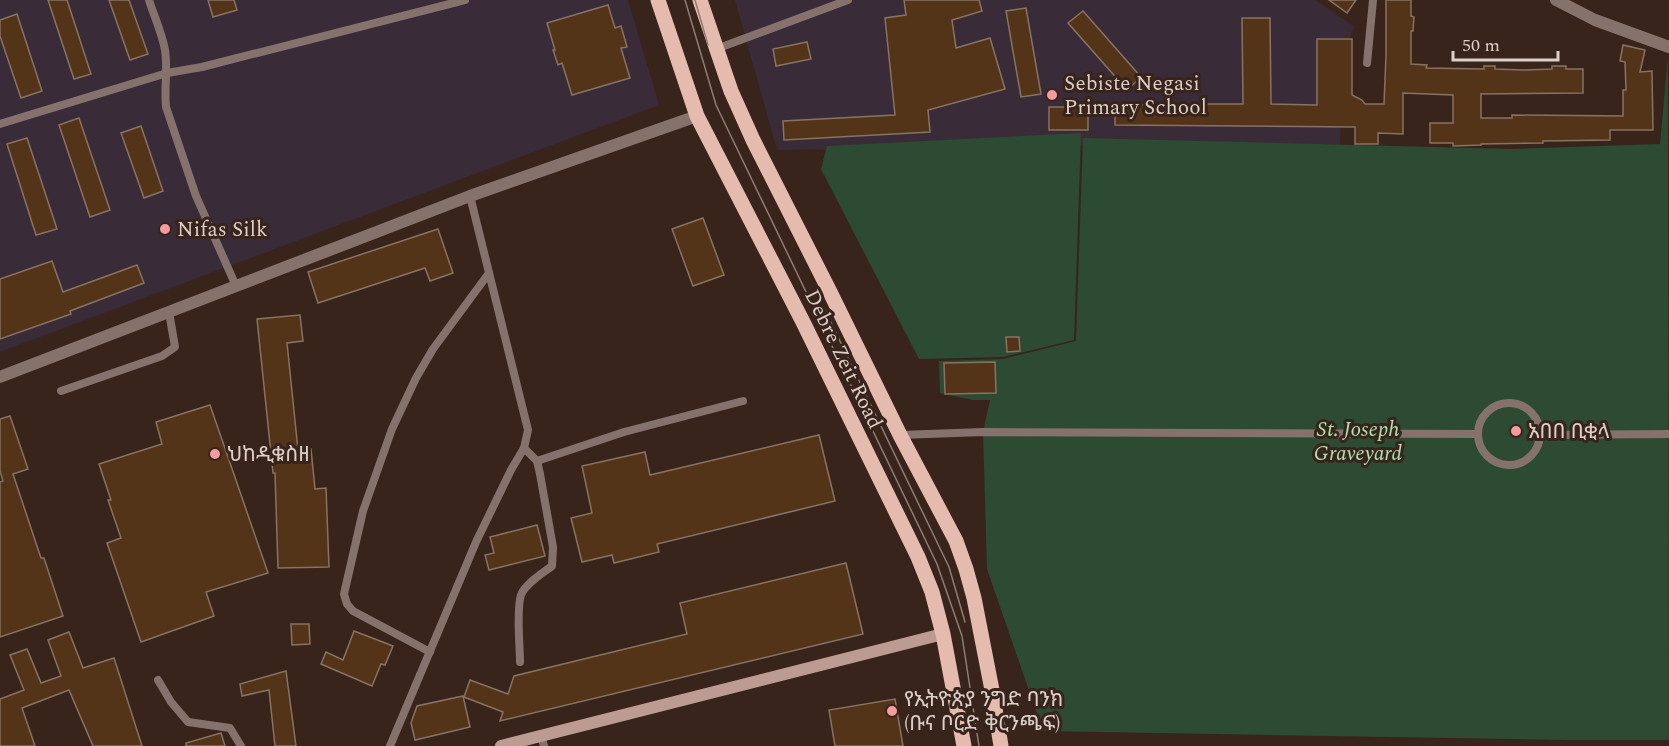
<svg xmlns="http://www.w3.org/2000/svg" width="1669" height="746" viewBox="0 0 1669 746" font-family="Spectral,'Noto Sans Ethiopic',serif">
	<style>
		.education { fill: #3a2b38 }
		.green { fill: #2d4a33 }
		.building { fill: #533418; stroke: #877363; stroke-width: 1.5 }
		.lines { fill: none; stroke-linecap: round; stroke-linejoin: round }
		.lane { stroke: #86726d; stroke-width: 8 }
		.street { stroke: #86726d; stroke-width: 12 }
		.secondary { stroke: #bc9b92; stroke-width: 12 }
		.primary { stroke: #e5bbaf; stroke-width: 15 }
		.tram { stroke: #8d7d75; stroke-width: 1.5 }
		.poi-dot { fill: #f59b9e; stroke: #38241b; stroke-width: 2 }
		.labels { text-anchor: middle; stroke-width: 6; stroke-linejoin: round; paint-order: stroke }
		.poi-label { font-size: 21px; fill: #dccfc8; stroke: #38241b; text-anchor: start }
		.street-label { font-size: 21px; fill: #dccfc8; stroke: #38241b }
		.park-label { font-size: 21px; font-style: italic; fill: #a8e4b4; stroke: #38241b }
	</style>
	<rect width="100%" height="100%" fill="#38241b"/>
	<g class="education">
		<path d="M0,0H628L659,105L0,352Z"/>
		<path d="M735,0H1315L1355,27L1344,47L1340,144L1155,145L777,150Z"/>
	</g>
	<g class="green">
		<path d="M1668,56L1669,740H1566L1043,731L987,569L983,432L990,400H973L940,393L939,361L1003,359L1076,341L1083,138L1510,149L1660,144Z"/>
		<path d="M1081,133L1074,340L1003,357L919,359L821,169L827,146Z"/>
	</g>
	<g class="building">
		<path d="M48,0H67L91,74L74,79Z"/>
		<path d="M109,0H129L148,54L130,60Z"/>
		<path d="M208,0H234L237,10L213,17Z"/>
		<path d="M904,0H979L982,11L952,20L956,48L990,38L1005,89L928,110L930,132L784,140L783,121L895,115L885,18L906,15Z"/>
		<path d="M1329,0H1356L1347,13Z"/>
		<path d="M1386,0H1411V16L1414,17L1413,31H1411V64L1427,65L1426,68L1484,69V66H1495V69L1524,70L1552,69V66H1566V69H1583V93L1481,94V118H1512V115L1623,116V90H1626L1625,62L1620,61L1623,45L1645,50L1640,72L1652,71L1653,130H1610V140L1543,141V143L1481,144V145L1453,146V143H1430V123H1453V95L1403,93V134L1378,133V144H1355V127L1115,125V104L1196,106V104H1243L1242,18H1270L1271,104L1317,105V39H1352V95L1362,100L1365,104H1384L1386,55Z"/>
		<path d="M608,5L615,28L621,26L627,47L621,48L630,78L572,95L562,63L558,65L553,50H555L547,23Z"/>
		<path d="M1026,8L1041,94L1021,97L1006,11Z"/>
		<path d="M1083,11L1141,77L1127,90L1068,23Z"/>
		<path d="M17,14L42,91L21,98L0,36V20Z"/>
		<path d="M807,42L811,59L776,66L773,49Z"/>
		<rect x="1049" y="107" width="39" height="23"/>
		<path d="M79,118L110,210L90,217L59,125Z"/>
		<path d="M141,126L163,191L144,198L121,133Z"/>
		<path d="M27,138L57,229L36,235L7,144Z"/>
		<path d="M703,218L724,275L693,286L672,229Z"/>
		<path d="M438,229L453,273L430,281L425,268L318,303L308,272Z"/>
		<path d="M52,261L63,292L137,265L144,283L70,311L71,314L0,339V279Z"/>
		<path d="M300,315L303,341L287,343L298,450L311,449L315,489L326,488L329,567L278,568L275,473H273L257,319Z"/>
		<path d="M1006,337H1019L1020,351L1007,352Z"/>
		<path d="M995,362L996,393L945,394L944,363Z"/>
		<path d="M210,405L268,573L206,592L214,616L141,642L107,543L121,538L108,500H111L99,464L162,444L156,422Z"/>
		<path d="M10,416L28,469L13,474L41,558H44L63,616L0,637V482L3,481L0,471V419Z"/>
		<path d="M819,435L835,501L657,544L659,552L614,563L612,555L582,562L571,518L592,513L582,466L645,452L650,475Z"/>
		<path d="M537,525L545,556L489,570L485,555L494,553L490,537Z"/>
		<path d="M846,563L863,634L500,721L503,712L464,697L470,680L508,694L514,676L687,634L680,603Z"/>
		<path d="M291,624H309L310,644L292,645Z"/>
		<path d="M354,631L393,646L385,665L381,664L372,686L321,664L326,652L343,660Z"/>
		<path d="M69,632L83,668L114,658L142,746H93L69,690L22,708L35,746H0V699L24,690L10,655L27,649L41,683L61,676L48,640Z"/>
		<path d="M286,671L296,746H275L269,690L242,696L240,684Z"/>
		<path d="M463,696L470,727L415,740L411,723L417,706Z"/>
		<path d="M895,699L903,746H835L829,710Z"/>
		<path d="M221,733L225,746H186V743Z"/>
	</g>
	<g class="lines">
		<g class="lane">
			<path d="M149,0C154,16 162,33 165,50C168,69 164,88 166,107L196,196L236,286"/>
			<path d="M716,49L848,0"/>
			<path d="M1367,63L1373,0"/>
			<path d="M0,124L167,73L202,67L465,0"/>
			<path d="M61,391L162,356L175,347L169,312"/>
			<circle cx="1509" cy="434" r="31"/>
			<path d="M900,435L983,432L1477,434"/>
			<path d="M1540,435L1669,434"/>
			<path d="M537,461L624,432L743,401"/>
			<path d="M430,652L353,611L347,604L344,594L363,511L392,429L416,378L433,349L489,273"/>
			<path d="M520,662C520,646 516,610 521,595C525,584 543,573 552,566L553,547L540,474L537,461L524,448"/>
			<path d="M158,680L171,702L188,722L230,728L241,746"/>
			<path d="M541,736L544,746"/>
			<path d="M390,746L476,542L511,470L524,448L528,430L470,196"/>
		</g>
		<g class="street">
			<path d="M1556,0L1595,20L1669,47"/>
			<path d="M0,377L470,196L697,116"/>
		</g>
		<path class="secondary" d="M501,746L943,634"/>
		<g class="primary">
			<path d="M658,0L697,116L803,322L918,557L932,592L943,634L964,746"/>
			<path d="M700,0L731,91L753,140L830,292L900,435L956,541L966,569L974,598L992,690L1001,746"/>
		</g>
		<g class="tram">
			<path d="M685,0L716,105L937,564L962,636L979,746"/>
			<path d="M695,0L708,45"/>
			<path d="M824,308L949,567L965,622"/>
		</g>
	</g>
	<g class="poi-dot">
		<circle cx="1052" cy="95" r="6"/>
		<circle cx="165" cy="229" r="6"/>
		<circle cx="1516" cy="431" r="6"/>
		<circle cx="215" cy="454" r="6"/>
		<circle cx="892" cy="711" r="6"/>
	</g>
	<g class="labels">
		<g class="poi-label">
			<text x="1064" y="90">Sebiste Negasi<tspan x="1064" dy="24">Primary School</tspan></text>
			<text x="177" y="236">Nifas Silk</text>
			<text x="1528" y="438">አበበ ቢቂላ</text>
			<text x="227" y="461">ህከዲቁስዘ</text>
			<text x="904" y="706">የኢትዮጵያ ንግድ ባንክ<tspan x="904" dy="24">(ቡና ቦርድ ቅርንጫፍ)</tspan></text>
		</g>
		<g class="street-label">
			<text transform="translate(844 359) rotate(64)" y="7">Debre Zeit Road</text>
		</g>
		<g class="park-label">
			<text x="1358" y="436">St. Joseph<tspan x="1358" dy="24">Graveyard</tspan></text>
		</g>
	</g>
	<path d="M1453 51v9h105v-9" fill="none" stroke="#dccfc8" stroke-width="3"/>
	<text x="1462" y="51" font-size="18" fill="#dccfc8" stroke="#38241b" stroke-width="4.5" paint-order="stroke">50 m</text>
</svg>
